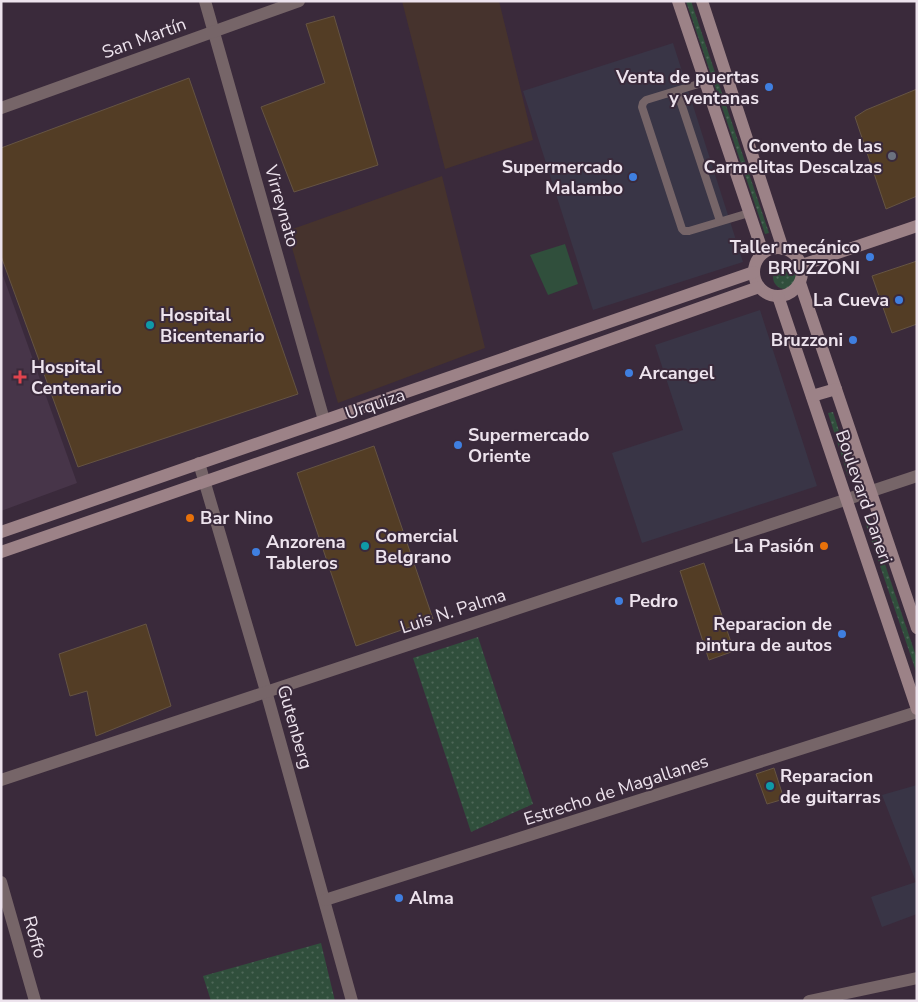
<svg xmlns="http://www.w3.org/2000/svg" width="918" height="1002" viewBox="0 0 918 1002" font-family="'Nunito Sans',sans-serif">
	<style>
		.commercial { fill: #393546 }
		.industrial { fill: #46332d }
		.built { fill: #473549 }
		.grass { fill: url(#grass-dots) }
		.pitch { fill: #304f3c }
		.building { fill: #533d25; stroke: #655443 }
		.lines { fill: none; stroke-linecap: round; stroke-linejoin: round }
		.lane { stroke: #766568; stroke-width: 8 }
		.street { stroke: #766568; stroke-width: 12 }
		.secondary { stroke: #9c8287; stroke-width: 12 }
		.shop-dot { fill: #3f7fe0; stroke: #3a2a3b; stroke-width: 2 }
		.worship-dot { fill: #6b7280; stroke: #3a2a3b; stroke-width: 2 }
		.culture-dot { fill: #0f9aa8; stroke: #3a2a3b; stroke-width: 2 }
		.health-dot { fill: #e0444e; stroke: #3a2a3b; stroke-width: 2 }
		.food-dot { fill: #e8710a; stroke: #3a2a3b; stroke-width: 2 }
		.labels { text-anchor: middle; stroke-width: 4; stroke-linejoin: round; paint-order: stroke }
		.street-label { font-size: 18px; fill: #ede3ed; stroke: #3a2a3b }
		.poi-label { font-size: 18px; font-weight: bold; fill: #ede3ed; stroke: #3a2a3b; text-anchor: start }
	</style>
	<defs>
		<pattern id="grass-dots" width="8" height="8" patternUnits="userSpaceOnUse" patternTransform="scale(1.25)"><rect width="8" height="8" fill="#304f3c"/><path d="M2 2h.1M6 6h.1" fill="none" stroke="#4e6858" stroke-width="1.8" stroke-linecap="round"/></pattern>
	</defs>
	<rect width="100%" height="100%" fill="#3a2a3b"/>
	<g class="commercial">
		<path d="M673,43L743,262L593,310L523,91Z"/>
		<path d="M760,310L817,486L642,543L612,453L683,430L655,345Z"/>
		<path d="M917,785V914L882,927L871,897L916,882L882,795Z"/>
	</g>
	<g class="industrial">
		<path d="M402,1H499L533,140L445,169Z"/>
		<path d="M442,176L485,348L338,403L287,231Z"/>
	</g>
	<path class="built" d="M1,270L77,483L1,511Z"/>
	<g class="grass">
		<path d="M686,1H691L769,233L765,234Z"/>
		<circle cx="785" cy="277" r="12"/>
		<path d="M833,412L853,475L848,476L828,413Z"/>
		<path d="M869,517L917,659V674L864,519Z"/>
		<path d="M478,637L533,804L471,832L413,658Z"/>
		<path d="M321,943L335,1001H211L203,976Z"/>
	</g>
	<path class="pitch" d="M565,244L578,284L548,295L530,255Z"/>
	<g class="building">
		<path d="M334,16L378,165L294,192L261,107L325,83L306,24Z"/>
		<path d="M189,78L298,394L78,467L1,256V148Z"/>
		<path d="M917,89V196L886,209L855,117L866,110Z"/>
		<path d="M917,261V324L892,333L872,276Z"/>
		<path d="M374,446L433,619L356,646L297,473Z"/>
		<path d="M704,563L734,651L709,660L680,571Z"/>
		<path d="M146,624L171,706L96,736L87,691L70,696L59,654Z"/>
		<path d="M774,768L784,799L767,804L756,774Z"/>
	</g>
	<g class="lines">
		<g class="lane">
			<path d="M705,82L646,100L643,103L642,107L682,229L684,231H689L749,213"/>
			<path d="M677,91L720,221"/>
		</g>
		<g class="street">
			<path d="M205,1L324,420"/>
			<path d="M1,108L299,1"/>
			<path d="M199,463L266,691L352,1001"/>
			<path d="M1,780L917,476"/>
			<path d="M1,882L35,1001"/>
			<path d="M325,900L917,712"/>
			<path d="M809,1001L917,978"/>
		</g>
		<g class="secondary">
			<path d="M678,1L763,253"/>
			<path d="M702,1L783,249"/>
			<circle cx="778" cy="272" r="24"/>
			<path d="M802,265L917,226"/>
			<path d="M800,283L917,628"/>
			<path d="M778,296L917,709"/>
			<path d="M812,396L836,389"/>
			<path d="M1,532L754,272"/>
			<path d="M1,552L337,436L759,287"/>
		</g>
	</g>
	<g class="shop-dot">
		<circle cx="769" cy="87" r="5"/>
		<circle cx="633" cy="177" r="5"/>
		<circle cx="870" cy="257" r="5"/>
		<circle cx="899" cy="300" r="5"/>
		<circle cx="853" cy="340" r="5"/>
		<circle cx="629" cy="373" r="5"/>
		<circle cx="458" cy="445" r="5"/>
		<circle cx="256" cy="552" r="5"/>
		<circle cx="619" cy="601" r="5"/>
		<circle cx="842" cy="634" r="5"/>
		<circle cx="399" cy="898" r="5"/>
	</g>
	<circle class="worship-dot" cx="892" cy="156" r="5"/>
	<g class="culture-dot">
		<circle cx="150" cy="325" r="5"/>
		<circle cx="365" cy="546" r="5"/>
		<circle cx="770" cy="786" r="5"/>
	</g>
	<path class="health-dot" d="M17.5 369.5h5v5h5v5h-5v5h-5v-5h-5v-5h5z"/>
	<g class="food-dot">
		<circle cx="190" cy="518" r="5"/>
		<circle cx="824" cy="546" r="5"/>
	</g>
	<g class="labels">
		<g class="street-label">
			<text transform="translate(144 38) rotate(-20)" y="6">San Martín</text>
			<text transform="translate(282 206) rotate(74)" y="6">Virreynato</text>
			<text transform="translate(375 404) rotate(-19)" y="6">Urquiza</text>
			<text transform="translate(864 497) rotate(71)" y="6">Boulevard Daneri</text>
			<text transform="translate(453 611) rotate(-18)" y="6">Luis N. Palma</text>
			<text transform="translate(295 727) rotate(74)" y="6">Gutenberg</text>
			<text transform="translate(616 790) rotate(-18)" y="6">Estrecho de Magallanes</text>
			<text transform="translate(35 937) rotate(74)" y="6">Roffo</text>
		</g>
		<g class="poi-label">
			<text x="759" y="83" text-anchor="end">Venta de puertas<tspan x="759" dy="21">y ventanas</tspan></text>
			<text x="882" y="152" text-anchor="end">Convento de las<tspan x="882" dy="21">Carmelitas Descalzas</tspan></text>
			<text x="623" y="173" text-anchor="end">Supermercado<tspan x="623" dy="21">Malambo</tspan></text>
			<text x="860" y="253" text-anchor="end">Taller mecánico<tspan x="860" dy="21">BRUZZONI</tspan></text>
			<text x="889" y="306" text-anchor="end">La Cueva</text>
			<text x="160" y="321">Hospital<tspan x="160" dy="21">Bicentenario</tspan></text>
			<text x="843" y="346" text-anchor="end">Bruzzoni</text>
			<text x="31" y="373">Hospital<tspan x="31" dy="21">Centenario</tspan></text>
			<text x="639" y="379">Arcangel</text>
			<text x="468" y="441">Supermercado<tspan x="468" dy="21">Oriente</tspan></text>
			<text x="200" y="524">Bar Nino</text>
			<text x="375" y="542">Comercial<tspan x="375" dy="21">Belgrano</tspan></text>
			<text x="266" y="548">Anzorena<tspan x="266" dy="21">Tableros</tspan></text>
			<text x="814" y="552" text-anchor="end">La Pasión</text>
			<text x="629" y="607">Pedro</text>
			<text x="832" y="630" text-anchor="end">Reparacion de<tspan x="832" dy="21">pintura de autos</tspan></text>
			<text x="780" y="782">Reparacion<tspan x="780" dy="21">de guitarras</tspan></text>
			<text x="409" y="904">Alma</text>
		</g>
	</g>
	<rect width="918" height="1002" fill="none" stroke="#ede3ed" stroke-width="5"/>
</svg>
